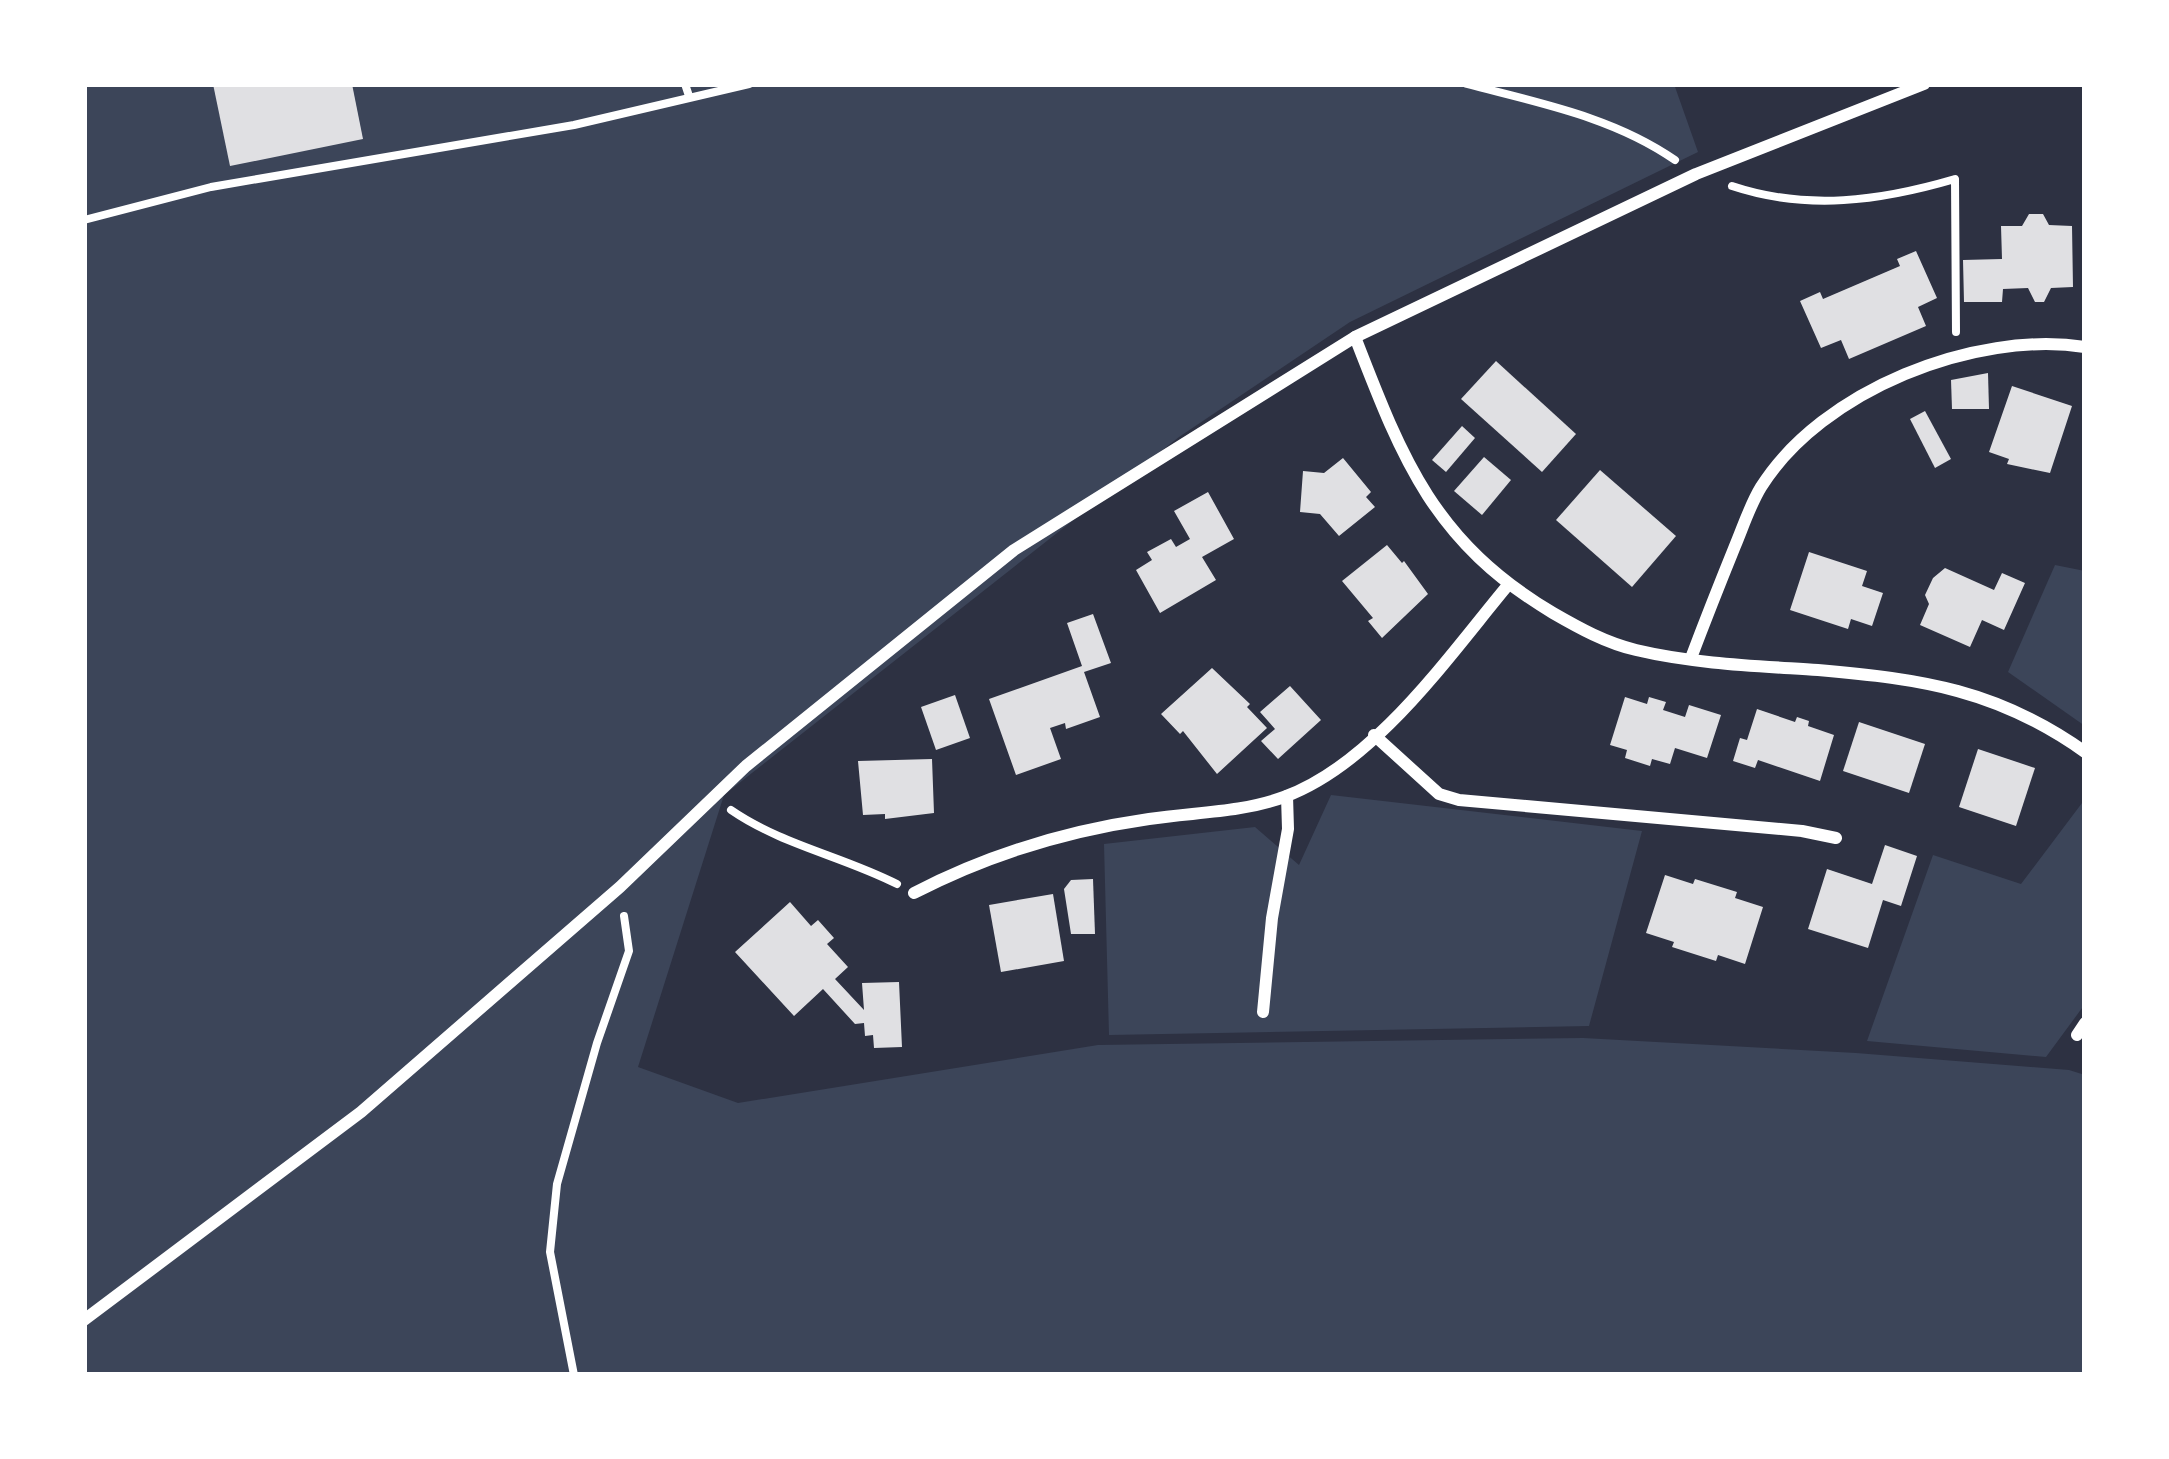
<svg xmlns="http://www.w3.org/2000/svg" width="2169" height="1459" viewBox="0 0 2169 1459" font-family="'Fira Sans',sans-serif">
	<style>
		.green { fill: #3c4559 }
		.building { fill: #e0e0e3 }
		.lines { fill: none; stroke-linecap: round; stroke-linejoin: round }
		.path { stroke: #fff; stroke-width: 8 }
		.minor { stroke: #fff; stroke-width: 12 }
	</style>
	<rect width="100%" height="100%" fill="#2d3142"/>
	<g class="green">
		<path d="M84,84H1674L1698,152L1350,322L1179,437L724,795L638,1067L738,1103L1098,1045L1583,1038L1856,1053L2069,1070L2085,1075V1375H84Z"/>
		<path d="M2055,565L2085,571V726L2008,672Z"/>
		<path d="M1331,795L1642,831L1589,1026L1109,1035L1104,844L1255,827L1299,865Z"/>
		<path d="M2085,799V1004L2046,1057L1867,1041L1933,855L2021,884Z"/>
	</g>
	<g class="building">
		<path d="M213,84H352L363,139L230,166Z"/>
		<path d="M2029,214H2043L2049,225L2072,226L2073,287L2051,288L2044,302H2035L2028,288L2003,289L2002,302H1964L1963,260L2002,259L2001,226H2022Z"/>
		<path d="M1916,251L1937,298L1918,307L1926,326L1849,359L1841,340L1821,348L1800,301L1820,292L1823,299L1900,266L1897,259Z"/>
		<path d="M1496,361L1576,434L1542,472L1461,399Z"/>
		<path d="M1988,373L1989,409H1952L1951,380Z"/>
		<path d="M2012,386L2072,406L2050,473L2007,464L2009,459L1989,452Z"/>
		<path d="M1925,411L1951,459L1935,468L1910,419Z"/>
		<path d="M1462,426L1475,438L1446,472L1432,460Z"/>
		<path d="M1484,457L1511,480L1482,515L1454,491Z"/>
		<path d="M1343,458L1371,492L1366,497L1375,507L1339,536L1320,514L1300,512L1303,471L1324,473Z"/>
		<path d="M1600,470L1676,536L1632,587L1556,520Z"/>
		<path d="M1208,492L1234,539L1202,557L1216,580L1160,613L1136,570L1152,560L1147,552L1171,539L1176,547L1190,539L1174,511Z"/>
		<path d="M1387,545L1402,563L1404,561L1428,594L1382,638L1368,621L1373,618L1342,581Z"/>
		<path d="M1809,552L1867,571L1862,586L1883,593L1872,626L1851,619L1848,629L1790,610Z"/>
		<path d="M1945,568L1994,590L2002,573L2025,583L2004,630L1982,620L1970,647L1920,625L1929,604L1925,595L1933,578Z"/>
		<path d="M1093,614L1111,663L1084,672L1100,717L1066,729L1065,723L1050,728L1061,759L1016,775L989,699L1082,666L1067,623Z"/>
		<path d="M1212,668L1250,704L1247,707L1267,728L1217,774L1183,731L1180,734L1161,714Z"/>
		<path d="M1290,686L1321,720L1278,759L1261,741L1275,729L1260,712Z"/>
		<path d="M955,695L970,738L936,750L921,707Z"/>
		<path d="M1625,697L1647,704L1649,697L1666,702L1663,710L1685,717L1689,705L1721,715L1707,758L1675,748L1670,764L1652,759L1650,766L1625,758L1627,750L1610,745Z"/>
		<path d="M1757,709L1795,722L1797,717L1809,721L1808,726L1834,735L1820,781L1758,760L1755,768L1733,761L1740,738L1747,740Z"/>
		<path d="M1859,722L1925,744L1909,793L1843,771Z"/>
		<path d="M1978,749L2035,768L2016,826L1959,807Z"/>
		<path d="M932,759L934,813L885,819V814L863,815L858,761Z"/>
		<path d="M1885,845L1917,856L1901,906L1883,900L1868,948L1808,929L1827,869L1872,884Z"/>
		<path d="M1665,875L1693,884L1695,879L1737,892L1735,898L1763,907L1745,964L1718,955L1716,961L1672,947L1674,942L1646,933Z"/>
		<path d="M1093,879L1095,934H1071L1064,889L1071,880Z"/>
		<path d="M1053,894L1064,961L1001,972L989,905Z"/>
		<path d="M790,902L811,926L818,920L834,938L827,944L848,967L835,979L864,1010L862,983L899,982L902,1047L874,1048L873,1035L865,1036L864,1023L855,1024L823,989L794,1016L735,952Z"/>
	</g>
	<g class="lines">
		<g class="path">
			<path d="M685,84L689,96"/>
			<path d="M1467,84C1539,103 1613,117 1675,160"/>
			<path d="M1732,186C1807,211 1880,201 1955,179L1956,332"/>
			<path d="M84,220L211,187L574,125L749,84"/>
			<path d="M731,810C782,845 842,856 897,884"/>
			<path d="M574,1375L550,1252L557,1184L597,1043L629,951L624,916"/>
		</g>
		<g class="minor">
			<path d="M1355,337C1403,461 1434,542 1553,613C1579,628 1606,643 1636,650C1695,664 1758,666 1818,670C1922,679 1998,690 2085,752"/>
			<path d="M1691,658C1705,621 1720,583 1735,546C1743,527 1750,505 1761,487C1822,390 1975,330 2085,347"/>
			<path d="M1374,735L1439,794L1459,800L1802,831L1836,838"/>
			<path d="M914,893C989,854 1065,831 1149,819C1194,812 1240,813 1284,797C1374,764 1448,657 1508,585"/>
			<path d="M1263,1012L1272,918L1288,829L1287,796"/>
			<path d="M2077,1035L2085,1023"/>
			<path d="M84,1320L361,1112L620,887L746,766L1014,550L1355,337L1696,174L1924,84"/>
		</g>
	</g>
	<rect width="2169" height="1459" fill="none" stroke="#ffffff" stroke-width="174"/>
</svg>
